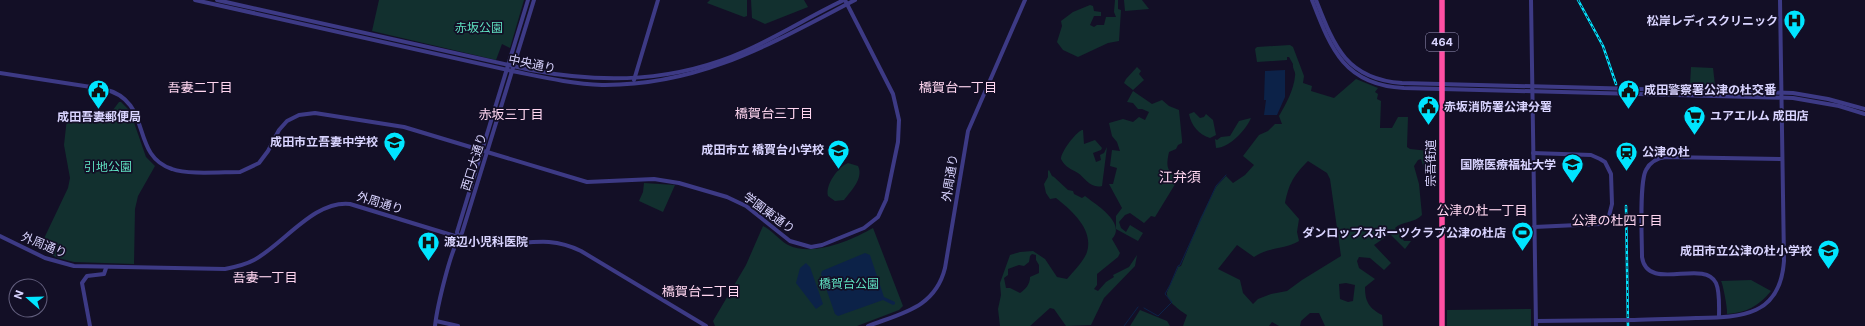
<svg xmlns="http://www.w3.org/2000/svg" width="1865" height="326" viewBox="0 0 1865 326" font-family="Inter,'Noto Sans JP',sans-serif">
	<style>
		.green { fill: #12302f; fill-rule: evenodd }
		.water { fill: #0c2248 }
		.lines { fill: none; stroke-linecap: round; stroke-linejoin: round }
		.stream { stroke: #0c2248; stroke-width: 1 }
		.minor { stroke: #3d3a85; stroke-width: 4 }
		.highway { stroke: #ff4fa3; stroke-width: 5.5 }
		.rail-casing { stroke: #00e5ff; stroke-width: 2.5 }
		.rail { stroke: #130f26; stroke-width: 1; stroke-dasharray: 3; stroke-linecap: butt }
		.minor-bridge { stroke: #3d3a85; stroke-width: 4 }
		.labels { text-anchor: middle; stroke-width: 3.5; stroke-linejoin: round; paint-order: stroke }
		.shield { fill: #130f26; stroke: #9e99be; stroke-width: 1 }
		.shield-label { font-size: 11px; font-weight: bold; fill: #d9d4ff }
		.poi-label { font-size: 12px; font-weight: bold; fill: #d9d4ff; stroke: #130f26; text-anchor: end }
		.park-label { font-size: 12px; fill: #5fe0c0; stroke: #130f26 }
		.street-label { font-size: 12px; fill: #d9d4ff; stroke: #130f26 }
		.neighbourhood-label { font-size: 13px; fill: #ffd6f0; stroke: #130f26 }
		.quarter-label { font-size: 14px; fill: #ffd6f0; stroke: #130f26 }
	</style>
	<rect width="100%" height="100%" fill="#130f26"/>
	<g class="green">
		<path d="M379,0H524L510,48L502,44L496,60L372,31Z"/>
		<path d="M710,0H747V16L744,17L707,3Z"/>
		<path d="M751,0H804L808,7L765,24L752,18Z"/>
		<path d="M1115,0H1118V9L1121,10L1119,41L1108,43L1078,57L1063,50L1057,42L1062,26L1061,21L1073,12L1090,5L1093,6L1094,11L1101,12V16H1094L1090,25L1094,27L1097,25H1104L1106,17H1116L1114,12Z"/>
		<path d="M1124,0H1142L1149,9L1125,11Z"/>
		<path d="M1290,45L1293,47L1304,76L1303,83L1312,86L1311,91L1334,98L1356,79L1378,88L1375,92L1378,94L1377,99L1381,101L1380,128H1392L1398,117H1408L1407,147L1410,149L1429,151L1431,155L1429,168L1426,170L1424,169L1421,159L1418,160L1414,166L1419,184L1422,215C1415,223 1402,221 1395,228L1404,241H1411L1405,249L1390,234L1374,245L1391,263L1384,270L1370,258L1359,257L1357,261L1359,268L1375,279L1365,287C1365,302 1369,308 1382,315L1383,326H1325L1319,313H1310L1301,321L1300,326H1279L1272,322L1269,326H1183L1187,315C1181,311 1166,301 1167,293C1167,291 1177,271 1178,267L1181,266L1200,219L1216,187L1226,176L1233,183L1245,175L1254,165L1243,156L1259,135L1268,131L1275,124H1282L1279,116C1286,104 1294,89 1295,76C1296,71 1292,69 1293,64L1289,57H1287V60L1257,62L1255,49L1257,47ZM1308,161L1327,173L1330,179L1341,256L1302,280L1287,291L1271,294L1258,299L1253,304L1243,293L1240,280L1218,269L1237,245L1254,257C1268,247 1283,250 1299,241L1297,232L1299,219L1285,203C1289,183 1294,175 1308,161ZM1346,283L1355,285L1353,301L1348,302L1340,299L1339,284Z"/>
		<path d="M1137,67L1141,71L1139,74L1144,80L1133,90L1124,83L1126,79Z"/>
		<path d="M1691,67L1713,68L1715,85L1690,86Z"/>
		<path d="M1133,91L1152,104L1162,100L1169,106L1179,110L1182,140V143L1178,145L1176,149L1169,152C1168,157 1166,165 1169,170C1171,175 1176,175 1177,181L1155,217L1151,216L1144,223L1130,213L1125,215L1119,222L1121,228L1126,232L1130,225L1143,233L1138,241L1116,229V216L1122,208L1109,184H1113L1117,168L1110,166L1112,150L1120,151L1117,142L1112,136L1109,123L1123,119L1133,122L1139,117L1145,120L1149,112L1142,109H1138L1133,103L1127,102Z"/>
		<path d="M119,102H121L130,111L146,157L155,166L138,196L135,209L134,264L74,262L58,258L39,249L68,188L70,178L64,145L67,118L104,122Z"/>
		<path d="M1194,112L1200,118L1204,117L1206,114L1213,120L1216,135L1210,138C1199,135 1191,125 1189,114Z"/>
		<path d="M1251,118C1246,130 1229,148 1216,148L1215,139L1217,140L1221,137L1230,136L1239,121Z"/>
		<path d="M1082,130H1083L1084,144L1095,140L1102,148L1101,150L1093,153L1096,162L1101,160L1100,155L1104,153L1107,147L1102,186C1091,189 1085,178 1078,173C1071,169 1065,167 1061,159C1061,152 1075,133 1082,130Z"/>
		<path d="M848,163L858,166C864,178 851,191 844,200L835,201L828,196C825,185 838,167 848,163Z"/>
		<path d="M1049,170L1052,176L1054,177L1068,190L1073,191L1074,194L1082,198L1085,196C1095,204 1127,223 1112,239L1120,253L1118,257L1097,274V285L1094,289L1098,291L1106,282L1114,277L1113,275L1129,267L1137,255L1135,266L1104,298L1091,325L1066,326L1054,309L1050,308L1030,326H1000L998,309L1001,295L1000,283L1010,255L1020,252L1033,251L1045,259L1057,277L1067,279C1073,272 1084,261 1087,252C1094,229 1071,210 1056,198L1050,199L1046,193L1044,184L1048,177V171ZM1032,254L1036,255V260L1039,265V273L1030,277C1030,284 1026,289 1020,293L1010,288H1006L1004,278L1008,275V269L1019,265L1024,266L1029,262L1030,256Z"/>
		<path d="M644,183L675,185L663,212L639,201L643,192Z"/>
		<path d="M763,226C772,230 779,240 788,245C813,257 850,241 873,228L903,306L899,310L857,326H715L713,321L746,265Z"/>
		<path d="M1751,280L1771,291C1759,306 1746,313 1727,314C1728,310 1723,284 1721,281Z"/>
		<path d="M1531,309V326H1447V310Z"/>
		<path d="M1140,310L1167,321L1170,326H1130Z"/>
	</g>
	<g class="water">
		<path d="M1285,70V97L1277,115H1264L1266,100H1264L1265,71Z"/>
		<path d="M865,253L870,255L884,297L895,302V304L893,305L883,300L838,316L835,314L821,274L822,271Z"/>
		<path d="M806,263L810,267L823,304L816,309L796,283L800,268Z"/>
	</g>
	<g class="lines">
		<g class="stream">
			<path d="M1144,308L1158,316L1172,302L1165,294L1170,285L1178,266L1180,265L1216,186L1226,175"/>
			<path d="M1124,326L1138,307"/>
		</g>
		<g class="minor">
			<path d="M195,0L512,71C542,77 572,84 602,85C700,86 772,43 855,0"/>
			<path d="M217,0L531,70C605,84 675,82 745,51C779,36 810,16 844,0"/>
			<path d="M1312,0C1331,49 1344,85 1404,88L1793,98L1839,106L1865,114"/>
			<path d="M1316,0C1334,46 1346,79 1402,83L1793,93L1828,99L1865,109"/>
			<path d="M1531,0L1536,326"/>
			<path d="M0,73L104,89C154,101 129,155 172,169C188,175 221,172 240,172L259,163L268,151L279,130L287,121L299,115L315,113L404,127L587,182L654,179L679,183L727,197L746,206L790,241L811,247L822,245L864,228L878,217L886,200L898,142L899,120L893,94L845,0"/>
			<path d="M634,80L658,0"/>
			<path d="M1533,153L1591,155L1600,159L1605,162L1611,174L1612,204L1609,216L1600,224L1534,227"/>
			<path d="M0,236L45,258L74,266L225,269C235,267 245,265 254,260C284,244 314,200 350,204L481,244C520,249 542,232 581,251L706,326"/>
			<path d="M458,237L457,232L528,0"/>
			<path d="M1719,317C1719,307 1720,292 1716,283C1704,258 1647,293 1642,257C1642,239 1639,183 1646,170C1650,162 1658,158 1666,157L1781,159"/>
			<path d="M1634,320C1655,319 1675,319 1696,318C1741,317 1780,317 1784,261L1780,0"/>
			<path d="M436,321L458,326"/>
			<path d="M1536,321L1624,320"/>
			<path d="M90,326L82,283L87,276L104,274L106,268"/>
			<path d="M435,326C437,308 451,246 462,233L534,0"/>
			<path d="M868,326C902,313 935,308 945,268L968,131L1025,0"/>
		</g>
		<path class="highway" d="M1442,0V326"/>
		<defs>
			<g id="rail">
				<path d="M1578,0L1603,46L1616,84"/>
				<path d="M1626,206L1628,326"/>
			</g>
		</defs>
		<use href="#rail" class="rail-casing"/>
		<use href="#rail" class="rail"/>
		<path class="minor-bridge" d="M1624,320H1634"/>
	</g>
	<defs>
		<symbol id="hospital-pin" viewBox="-11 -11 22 30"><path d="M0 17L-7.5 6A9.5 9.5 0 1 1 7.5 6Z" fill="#00e5ff" stroke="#130f26"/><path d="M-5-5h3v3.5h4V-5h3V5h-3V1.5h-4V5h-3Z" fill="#111"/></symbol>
		<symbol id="civic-pin" viewBox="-11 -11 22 30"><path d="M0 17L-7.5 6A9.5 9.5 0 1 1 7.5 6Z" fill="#00e5ff" stroke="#130f26"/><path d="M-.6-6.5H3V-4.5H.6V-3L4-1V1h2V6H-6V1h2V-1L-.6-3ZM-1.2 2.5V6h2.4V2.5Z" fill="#111"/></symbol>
		<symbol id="supermarket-pin" viewBox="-11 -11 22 30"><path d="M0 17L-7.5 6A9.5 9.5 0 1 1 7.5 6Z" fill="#00e5ff" stroke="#130f26"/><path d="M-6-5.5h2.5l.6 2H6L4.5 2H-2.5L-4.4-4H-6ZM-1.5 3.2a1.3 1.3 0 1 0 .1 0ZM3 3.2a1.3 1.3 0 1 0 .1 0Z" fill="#111"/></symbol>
		<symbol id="school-pin" viewBox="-11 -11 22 30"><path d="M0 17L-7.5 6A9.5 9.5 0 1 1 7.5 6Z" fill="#00e5ff" stroke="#130f26"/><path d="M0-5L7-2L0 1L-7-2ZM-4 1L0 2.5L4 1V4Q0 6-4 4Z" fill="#111"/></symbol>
		<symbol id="station-pin" viewBox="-11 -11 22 30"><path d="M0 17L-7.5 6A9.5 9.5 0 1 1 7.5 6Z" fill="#00e5ff" stroke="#130f26"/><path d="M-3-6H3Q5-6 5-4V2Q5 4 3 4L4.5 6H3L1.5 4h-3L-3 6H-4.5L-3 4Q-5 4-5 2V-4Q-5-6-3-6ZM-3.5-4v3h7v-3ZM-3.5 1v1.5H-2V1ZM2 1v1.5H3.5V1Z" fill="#111"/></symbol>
		<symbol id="university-pin" viewBox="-11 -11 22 30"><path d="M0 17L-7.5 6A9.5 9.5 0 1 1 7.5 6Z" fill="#00e5ff" stroke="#130f26"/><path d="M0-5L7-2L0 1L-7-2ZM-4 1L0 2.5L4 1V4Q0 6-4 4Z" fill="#111"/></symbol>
		<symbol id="stadium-pin" viewBox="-11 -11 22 30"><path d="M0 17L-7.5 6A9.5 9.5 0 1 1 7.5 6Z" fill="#00e5ff" stroke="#130f26"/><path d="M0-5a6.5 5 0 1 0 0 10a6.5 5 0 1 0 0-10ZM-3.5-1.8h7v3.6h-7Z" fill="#111"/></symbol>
	</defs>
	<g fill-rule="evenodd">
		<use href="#hospital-pin" x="1782" y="8" width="25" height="34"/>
		<use href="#civic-pin" x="86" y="78" width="25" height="34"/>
		<use href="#civic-pin" x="1616" y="78" width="25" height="34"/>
		<use href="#civic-pin" x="1416" y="94" width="25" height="34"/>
		<use href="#supermarket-pin" x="1682" y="104" width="25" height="34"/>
		<use href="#school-pin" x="382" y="130" width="25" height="34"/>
		<use href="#school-pin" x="826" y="138" width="25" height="34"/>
		<use href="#station-pin" x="1614" y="140" width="25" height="34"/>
		<use href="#university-pin" x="1560" y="152" width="25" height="34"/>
		<use href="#stadium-pin" x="1510" y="220" width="25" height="34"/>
		<use href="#hospital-pin" x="416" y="230" width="25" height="34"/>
		<use href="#school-pin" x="1816" y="238" width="25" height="34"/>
	</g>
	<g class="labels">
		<rect class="shield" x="1426" y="33" width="32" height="18" rx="3"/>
		<g class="shield-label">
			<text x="1442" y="46">464</text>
		</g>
		<g class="poi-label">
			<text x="1778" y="25">松岸レディスクリニック</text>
			<text x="1644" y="94" text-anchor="start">成田警察署公津の杜交番</text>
			<text x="1444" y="111" text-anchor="start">赤坂消防署公津分署</text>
			<text x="1710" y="120" text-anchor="start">ユアエルム 成田店</text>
			<text x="99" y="121" text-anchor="middle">成田吾妻郵便局</text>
			<text x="378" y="146">成田市立吾妻中学校</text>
			<text x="824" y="154">成田市立 橋賀台小学校</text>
			<text x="1642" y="156" text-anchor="start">公津の杜</text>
			<text x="1556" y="169">国際医療福祉大学</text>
			<text x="1506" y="237">ダンロップスポーツクラブ公津の杜店</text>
			<text x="444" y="246" text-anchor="start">渡辺小児科医院</text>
			<text x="1812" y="255">成田市立公津の杜小学校</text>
		</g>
		<g class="park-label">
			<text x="479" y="32">赤坂公園</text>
			<text x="108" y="171">引地公園</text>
			<text x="849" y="288">橋賀台公園</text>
		</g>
		<g class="street-label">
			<text transform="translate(532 64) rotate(12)" y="4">中央通り</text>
			<text transform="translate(474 162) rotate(-73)" y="4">西口大通り</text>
			<text transform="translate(1431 163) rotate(-90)" y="4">宗吾街道</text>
			<text transform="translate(950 178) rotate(-81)" y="4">外周通り</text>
			<text transform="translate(380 203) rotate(17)" y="4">外周通り</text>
			<text transform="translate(769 213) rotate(36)" y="4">学園東通り</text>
			<text transform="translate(44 245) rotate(22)" y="4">外周通り</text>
		</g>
		<g class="neighbourhood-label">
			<text x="200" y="92">吾妻二丁目</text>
			<text x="958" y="92">橋賀台一丁目</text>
			<text x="774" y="118">橋賀台三丁目</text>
			<text x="511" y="119">赤坂三丁目</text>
			<text x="1482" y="215">公津の杜一丁目</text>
			<text x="1617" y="225">公津の杜四丁目</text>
			<text x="265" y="282">吾妻一丁目</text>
			<text x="701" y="296">橋賀台二丁目</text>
		</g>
		<g class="quarter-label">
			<text x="1180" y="182">江弁須</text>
		</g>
	</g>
	<g transform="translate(28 298) rotate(290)"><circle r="19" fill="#130f26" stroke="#625e7d"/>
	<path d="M0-3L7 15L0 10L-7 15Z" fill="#00e5ff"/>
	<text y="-6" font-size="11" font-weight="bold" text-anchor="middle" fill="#d9d4ff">N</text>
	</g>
</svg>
